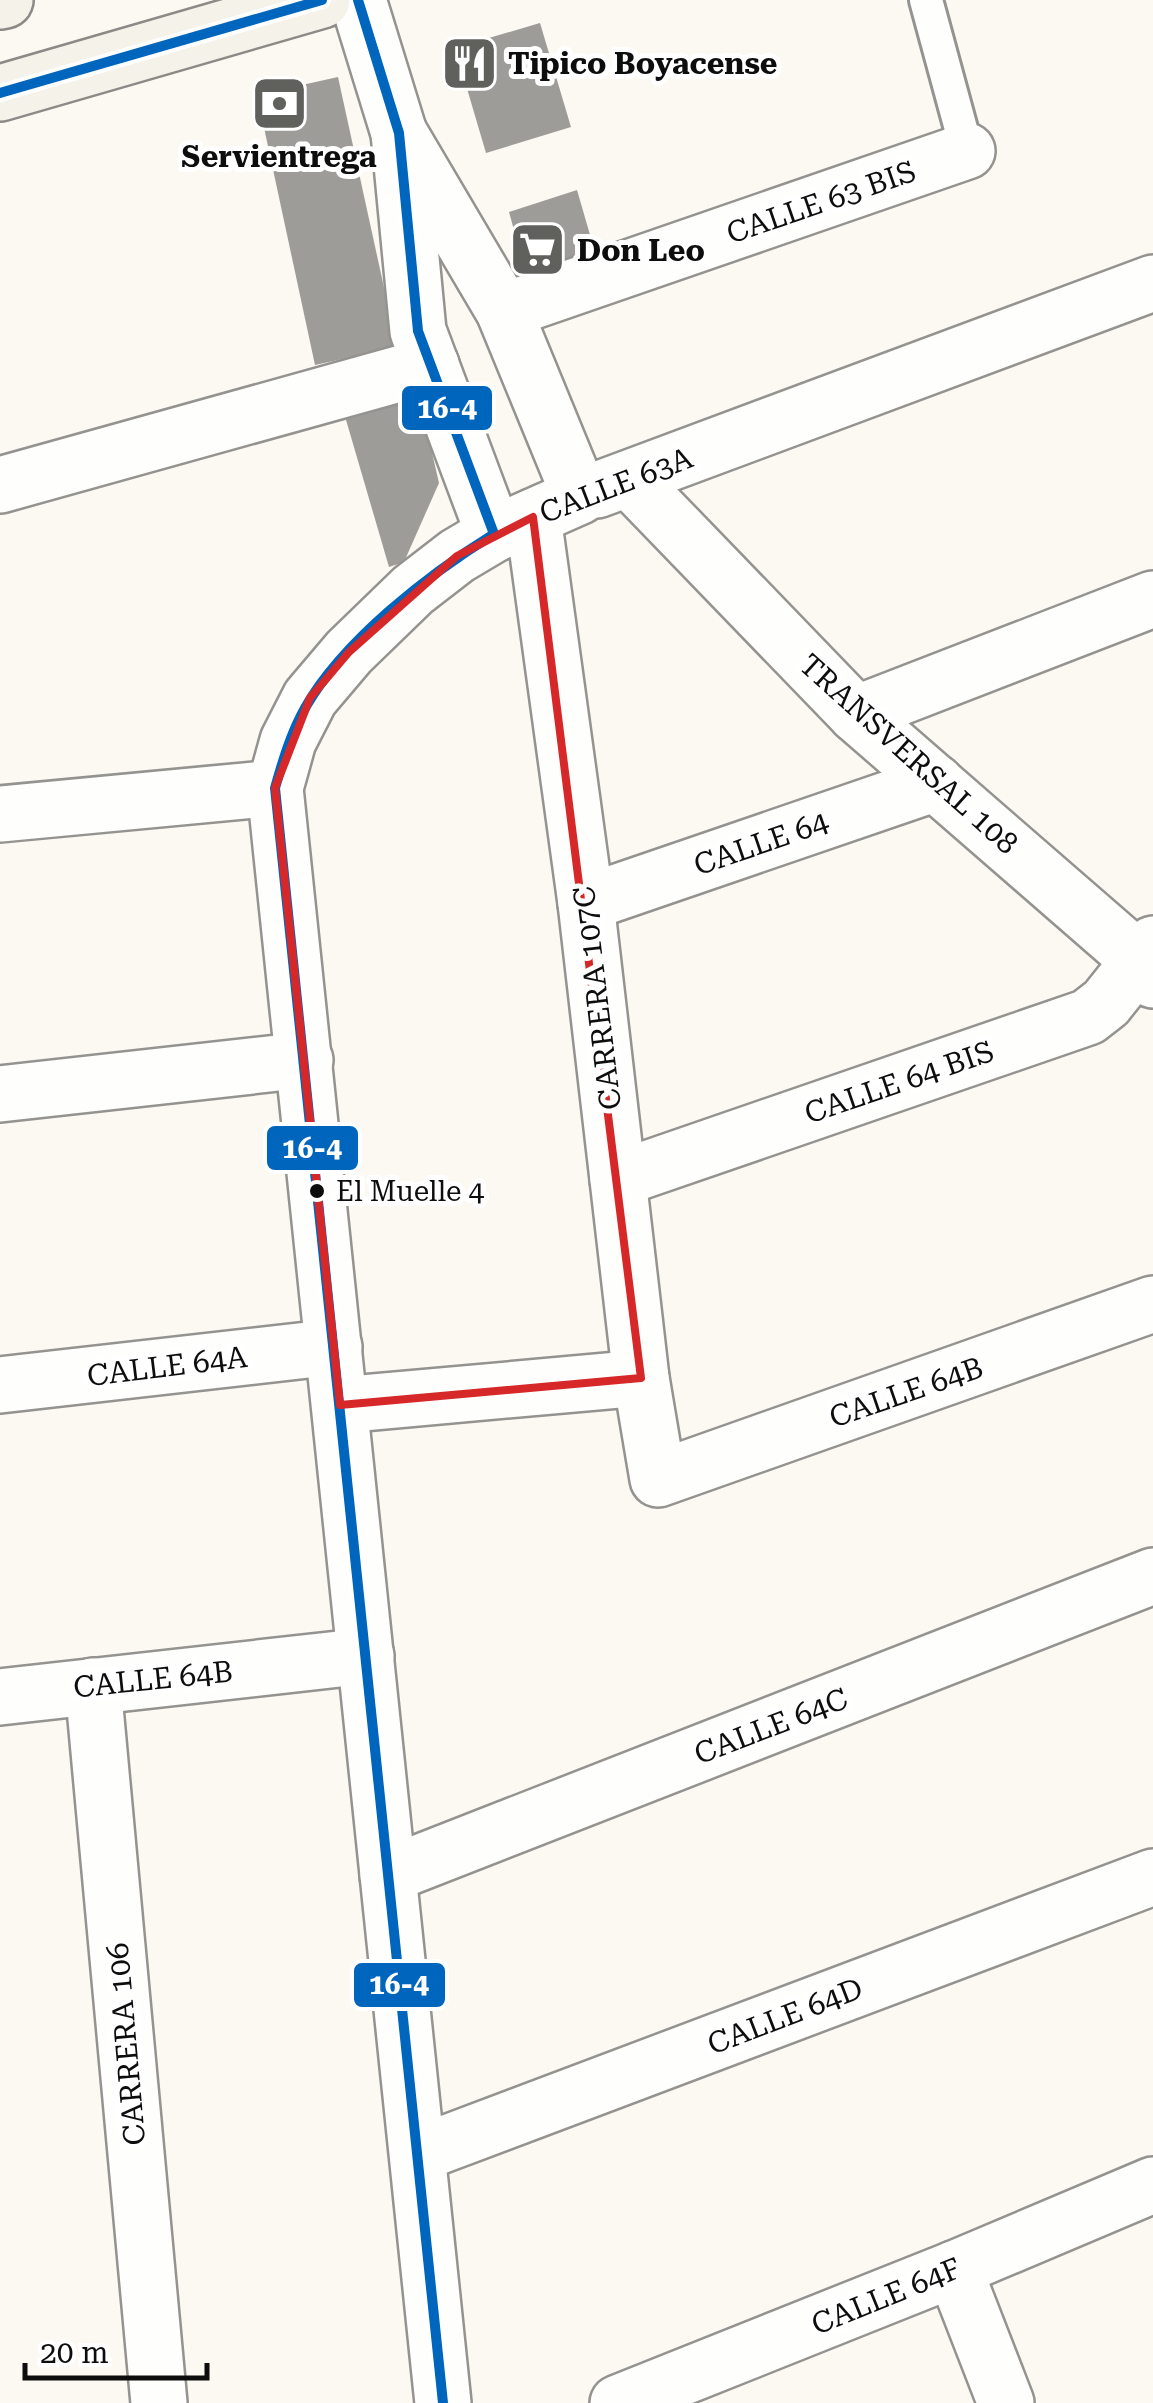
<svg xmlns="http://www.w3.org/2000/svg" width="1153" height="2403" font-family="'Roboto Serif',serif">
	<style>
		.building { fill: #9e9c98 }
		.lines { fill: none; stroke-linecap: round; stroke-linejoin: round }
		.service-casing { stroke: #949390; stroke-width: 38 }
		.minor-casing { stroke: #949390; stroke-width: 60 }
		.tertiary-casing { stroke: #949390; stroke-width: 60 }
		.secondary-casing { stroke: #8b8a87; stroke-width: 60 }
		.service { stroke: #fefefd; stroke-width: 32 }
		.minor { stroke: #fefefd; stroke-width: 55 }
		.tertiary { stroke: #fefefd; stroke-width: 55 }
		.secondary { stroke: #f5f2ea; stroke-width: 55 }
		.bus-1-casing { stroke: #fff; stroke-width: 18 }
		.bus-1 { stroke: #0065bd; stroke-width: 10 }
		.marked { fill: none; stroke: #d62828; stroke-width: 8; stroke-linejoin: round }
		.bus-dot { fill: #0d0d0d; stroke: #fff; stroke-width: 4 }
		.labels { text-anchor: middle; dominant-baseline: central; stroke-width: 10; stroke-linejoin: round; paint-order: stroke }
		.bus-label { font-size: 28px; fill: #0d0d0d; stroke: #fff; text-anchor: start }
		.poi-label { font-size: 30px; font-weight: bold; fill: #0d0d0d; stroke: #fff; text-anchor: start }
		.street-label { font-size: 30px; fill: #0d0d0d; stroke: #fff }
		.line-badge { stroke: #fff; stroke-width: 4 }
		.badge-label { font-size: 28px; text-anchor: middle; font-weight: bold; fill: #fff }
	</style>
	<rect width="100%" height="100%" fill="#fbf9f2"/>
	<g class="building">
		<polygon points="540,23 571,127 486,153 455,48"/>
		<polygon points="338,77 397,347 315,365 257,95"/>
		<polygon points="577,190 595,252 526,273 509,212"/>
		<polygon points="418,392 439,483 404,562 389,567 344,413"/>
	</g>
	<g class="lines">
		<defs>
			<polyline id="service" points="926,0 967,151"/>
			<g id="minor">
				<polyline points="504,311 967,151"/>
				<polyline points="629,479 856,714 1140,961 1153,980"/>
				<polyline points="0,485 431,365"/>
				<polyline points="597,490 1153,283"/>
				<polyline points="533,517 586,903 641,1378 658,1479 1153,1304"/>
				<polyline points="856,714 1153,599"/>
				<polyline points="0,814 275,788"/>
				<polyline points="586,903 936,783"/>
				<polyline points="0,1094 305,1060"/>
				<polyline points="618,1179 1088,1017 1106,1003 1153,944"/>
				<polyline points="0,1385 334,1347"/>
				<polyline points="340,1405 641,1378"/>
				<polyline points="93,1686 159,2403"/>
				<polyline points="0,1697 366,1656"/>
				<polyline points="388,1875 1153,1576"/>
				<polyline points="418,2154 1153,1877"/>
				<polyline points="954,2269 1006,2403"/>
				<polyline points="618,2403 954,2269 1153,2185"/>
			</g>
			<g id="tertiary">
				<polyline points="358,0 399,133 418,331 494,534"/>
				<polyline points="399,133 504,311 580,496 494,534 457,556 413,590 349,652 310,698 288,741 275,788 443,2403"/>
			</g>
			<g id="secondary">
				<polyline points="0,1 5,0"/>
				<polyline points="0,93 322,0"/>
			</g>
		</defs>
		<use href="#service" class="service-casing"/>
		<use href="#minor" class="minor-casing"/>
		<use href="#tertiary" class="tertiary-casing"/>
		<use href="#secondary" class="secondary-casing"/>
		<use href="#service" class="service"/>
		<use href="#minor" class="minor"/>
		<use href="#tertiary" class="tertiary"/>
		<use href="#secondary" class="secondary"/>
		<defs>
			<g id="bus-1">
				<path d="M358,0L399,133L418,331L494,534C429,574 343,641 305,708C291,733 283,760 275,788L443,2403"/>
				<polyline points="0,93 322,0"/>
			</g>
		</defs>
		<use href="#bus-1" class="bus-1-casing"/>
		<use href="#bus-1" class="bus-1"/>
	</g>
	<path class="marked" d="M533,517L641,1378L340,1405L275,788L310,698L349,652L457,556Z"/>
	<defs>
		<symbol id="restaurant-square" viewBox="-11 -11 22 22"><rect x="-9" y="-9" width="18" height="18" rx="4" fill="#60605d" stroke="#fff"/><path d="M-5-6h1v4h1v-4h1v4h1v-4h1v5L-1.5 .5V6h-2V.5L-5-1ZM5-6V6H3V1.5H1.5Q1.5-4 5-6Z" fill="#fff"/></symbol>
		<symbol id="bank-square" viewBox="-11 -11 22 22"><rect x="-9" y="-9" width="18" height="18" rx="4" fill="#60605d" stroke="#fff"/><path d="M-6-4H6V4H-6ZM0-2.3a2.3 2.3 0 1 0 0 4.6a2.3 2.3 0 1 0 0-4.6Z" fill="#fff"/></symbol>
		<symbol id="supermarket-square" viewBox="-11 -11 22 22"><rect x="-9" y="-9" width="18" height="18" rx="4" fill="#60605d" stroke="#fff"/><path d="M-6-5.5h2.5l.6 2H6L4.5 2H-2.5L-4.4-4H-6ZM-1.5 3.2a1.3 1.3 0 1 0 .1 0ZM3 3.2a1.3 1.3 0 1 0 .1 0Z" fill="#fff"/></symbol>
	</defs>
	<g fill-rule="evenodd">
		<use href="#restaurant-square" x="438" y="32" width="63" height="63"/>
		<use href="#bank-square" x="248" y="72" width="63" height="63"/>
		<use href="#supermarket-square" x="506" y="218" width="63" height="63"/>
	</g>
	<circle class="bus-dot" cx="317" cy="1191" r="9"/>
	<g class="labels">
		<g class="bus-label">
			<text x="336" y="1191">El Muelle 4</text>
		</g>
		<g class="poi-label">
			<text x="508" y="63">Tipico Boyacense</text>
			<text x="279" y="156" text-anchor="middle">Servientrega</text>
			<text x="577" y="250">Don Leo</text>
		</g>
		<g class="street-label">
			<text transform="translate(821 202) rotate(-19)">CALLE 63 BIS</text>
			<text transform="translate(616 485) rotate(-21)">CALLE 63A</text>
			<text transform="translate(909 754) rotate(42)">TRANSVERSAL 108</text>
			<text transform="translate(761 843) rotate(-19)">CALLE 64</text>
			<text transform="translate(597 998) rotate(-97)">CARRERA 107C</text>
			<text transform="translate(899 1082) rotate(-19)">CALLE 64 BIS</text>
			<text transform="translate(167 1366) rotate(-7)">CALLE 64A</text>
			<text transform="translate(906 1392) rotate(-19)">CALLE 64B</text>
			<text transform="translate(153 1679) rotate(-6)">CALLE 64B</text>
			<text transform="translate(771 1726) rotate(-21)">CALLE 64C</text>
			<text transform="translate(785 2016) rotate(-21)">CALLE 64D</text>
			<text transform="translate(126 2044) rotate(-95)">CARRERA 106</text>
			<text transform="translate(886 2296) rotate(-22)">CALLE 64F</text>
		</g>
	</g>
	<g class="line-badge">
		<rect x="400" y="384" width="94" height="48" rx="10" fill="#0065bd"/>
		<rect x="265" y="1124" width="95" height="48" rx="10" fill="#0065bd"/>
		<rect x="352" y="1961" width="95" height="48" rx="10" fill="#0065bd"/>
	</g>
	<g class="badge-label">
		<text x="447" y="418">16-4</text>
		<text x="312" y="1158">16-4</text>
		<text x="399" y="1994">16-4</text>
	</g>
	<path d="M25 2363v15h182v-15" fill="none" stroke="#0d0d0d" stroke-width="5"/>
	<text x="40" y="2363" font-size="30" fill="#0d0d0d" stroke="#ffffff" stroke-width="8" paint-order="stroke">20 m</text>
</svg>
